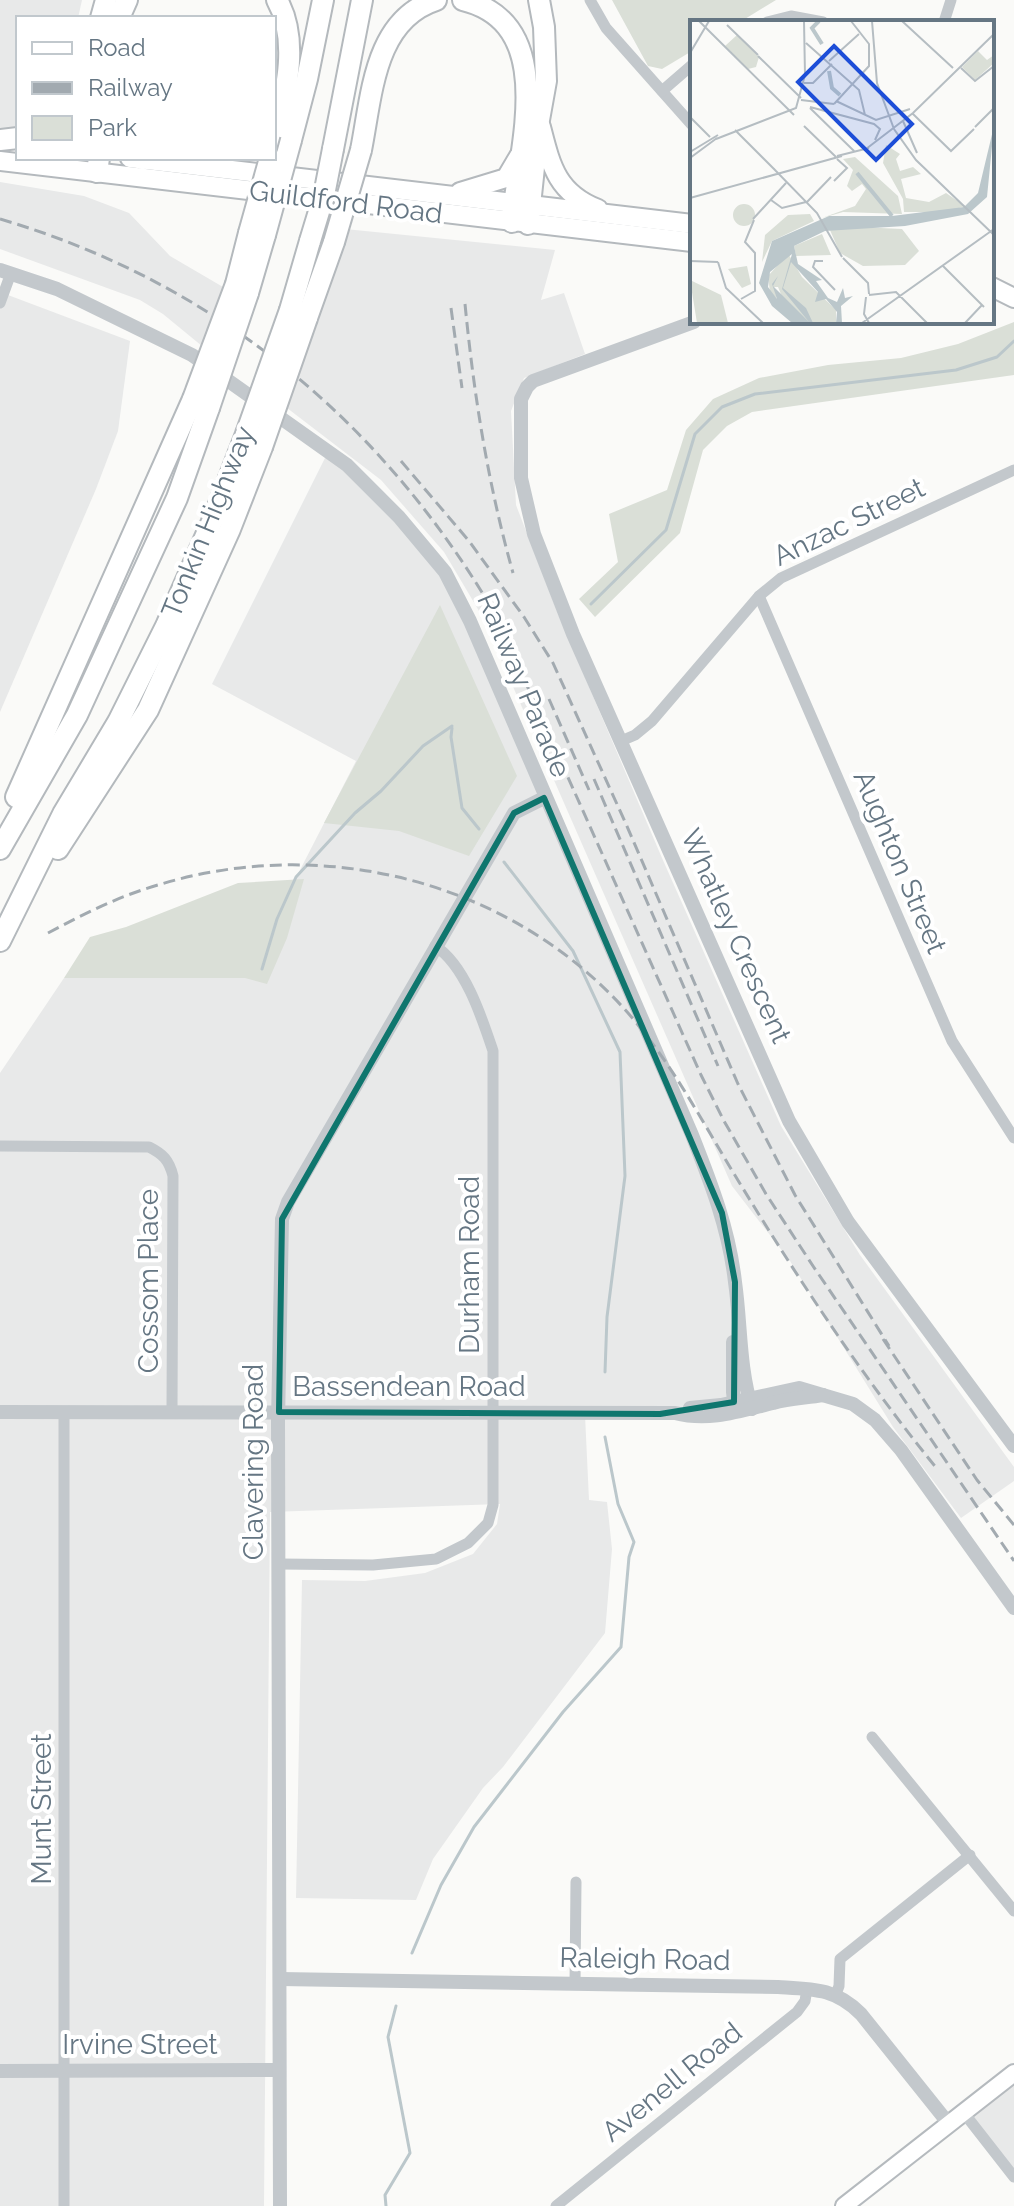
<svg xmlns="http://www.w3.org/2000/svg" width="1014" height="2206" font-family="Raleway,sans-serif">
	<style>
		.built { fill: #e8e9e9 }
		.green { fill: #dadfd7 }
		.lines { fill: none; stroke-linecap: round; stroke-linejoin: round }
		.stream { stroke: #bbc7cb; stroke-width: 3 }
		.primary-casing { stroke: #b5babe; stroke-width: 20 }
		.trunk-casing { stroke: #b4b9bd; stroke-width: 22 }
		.motorway-casing { stroke: #b4b9bd; stroke-width: 24 }
		.minor { stroke: #c3c8cc; stroke-width: 11 }
		.tertiary { stroke: #c3c8cc; stroke-width: 14 }
		.primary { stroke: #fff; stroke-width: 16 }
		.trunk { stroke: #fff; stroke-width: 18 }
		.motorway { stroke: #fff; stroke-width: 20 }
		.rail { stroke: #a2aab0; stroke-width: 3; stroke-dasharray: 12 6; stroke-linecap: butt }
		.motorway-bridge-casing { stroke: #b4b9bd; stroke-width: 24; stroke-linecap: butt }
		.motorway-bridge { stroke: #fff; stroke-width: 20 }
		.marked { fill: none; stroke: #0f766e; stroke-width: 6; stroke-linejoin: round }
		.labels { text-anchor: middle; dominant-baseline: central; stroke-width: 8; stroke-linejoin: round; paint-order: stroke }
		.street-label { font-size: 28px; fill: #657683; stroke: #fff }
		.inset-river { fill: none; stroke: #bbc7cb; stroke-width: 4 }
		.inset-road { fill: none; stroke: #b5bdc2; stroke-width: 2 }
		.view { fill: #1d4ed8; fill-opacity: 0.15; stroke: #1d4ed8; stroke-width: 4 }
		.inset-edge { fill: none; stroke: #657683; stroke-width: 4 }
	</style>
	<rect width="100%" height="100%" fill="#fafaf8"/>
	<g class="built">
		<polygon points="0,0 82,0 78,18 18,18 18,138 0,140"/>
		<polygon points="0,182 84,196 129,213 170,256 223,287 202,346 163,314 140,300 0,249"/>
		<polygon points="335,228 555,250 541,300 564,293 585,354 524,378 511,411 516,505 558,614 662,858 781,1126 860,1255 1014,1467 1014,1481 961,1518 893,1427 790,1261 732,1186 482,616 444,552 381,480 274,398"/>
		<polygon points="0,292 130,341 118,431 96,489 0,712"/>
		<polygon points="328,452 442,567 716,1203 730,1265 741,1407 585,1415 589,1500 607,1502 612,1549 605,1633 503,1767 483,1788 433,1859 416,1900 296,1898 302,1580 365,1581 425,1573 473,1554 497,1524 500,1504 270,1512 264,2206 0,2206 0,1073 64,978 245,977 356,761 212,684"/>
		<polygon points="1014,2074 1014,2173 966,2112"/>
	</g>
	<g class="green">
		<polygon points="612,0 776,0 740,22 692,22 692,51 662,69 648,66"/>
		<polygon points="1014,322 1014,375 752,412 727,426 703,450 680,533 595,617 579,599 618,562 609,514 667,490 686,430 713,399 759,378 828,365 901,358 958,344"/>
		<polygon points="440,605 517,776 469,856 399,831 324,823"/>
		<polygon points="304,879 287,938 267,984 245,978 64,978 90,937 126,927 238,883"/>
	</g>
	<g class="lines">
		<g class="stream">
			<polyline points="591,604 666,530 695,434 722,407 755,394 956,370 997,357 1014,341"/>
			<polyline points="452,728 451,737 462,808 479,829"/>
			<polyline points="504,862 573,951 620,1052 625,1176 607,1317 605,1372"/>
			<polyline points="262,969 277,919 296,877 355,813 381,791 423,746 452,726"/>
			<polyline points="412,1953 441,1885 474,1827 563,1712 621,1647 629,1557 634,1542 618,1504 605,1437"/>
			<polyline points="386,2206 385,2195 410,2153 388,2037 396,2006"/>
		</g>
		<defs>
			<polyline id="primary" points="844,2206 1014,2073"/>
			<g id="trunk">
				<path d="M541,127C551,166 557,193 598,209"/>
				<polyline points="130,158 692,224"/>
				<polyline points="0,161 692,242"/>
				<polyline points="460,192 506,178 519,156"/>
				<polyline points="992,287 1014,298"/>
			</g>
			<g id="motorway">
				<path d="M463,0C561,24 518,151 512,222"/>
				<polyline points="101,18 106,0"/>
				<polyline points="119,18 127,0"/>
				<polyline points="0,140 18,138"/>
				<polyline points="291,140 307,79 323,0"/>
				<path d="M274,143C284,99 301,42 277,0"/>
				<polyline points="333,149 362,0"/>
				<path d="M361,150C372,95 374,20 436,0"/>
				<polyline points="140,158 142,159"/>
				<polyline points="97,172 99,158"/>
				<polyline points="528,224 539,120 546,81 544,27 539,0"/>
				<polyline points="236,284 249,233"/>
				<polyline points="248,293 265,235"/>
				<polyline points="290,310 310,241"/>
				<polyline points="307,318 334,242"/>
				<polyline points="16,797 193,399"/>
				<polyline points="0,849 77,715 177,498 209,408"/>
				<polyline points="58,849 148,710 230,529 262,447"/>
				<polyline points="0,941 63,814 118,722 166,626 214,517 246,434"/>
			</g>
		</defs>
		<use href="#primary" class="primary-casing"/>
		<use href="#trunk" class="trunk-casing"/>
		<use href="#motorway" class="motorway-casing"/>
		<g class="minor">
			<polyline points="590,0 606,28 692,125"/>
			<polyline points="767,22 791,16 823,22"/>
			<polyline points="944,22 951,0"/>
			<polyline points="662,91 692,65"/>
			<polyline points="0,303 11,273"/>
			<polyline points="759,596 952,1041 1014,1138"/>
			<polyline points="621,741 635,735 652,721 759,596 781,578 1014,470"/>
			<path d="M0,1146L149,1147C163,1154 169,1160 173,1176L172,1411"/>
			<path d="M280,1564L373,1565L436,1559L468,1543L488,1523L493,1505V1051C482,1018 465,965 435,946"/>
			<polyline points="872,1737 1014,1911"/>
			<polyline points="575,1984 576,1882"/>
			<polyline points="836,1994 839,1986 840,1959 970,1855"/>
			<polyline points="964,2113 1014,2177"/>
			<polyline points="64,2206 64,1413"/>
			<polyline points="556,2206 797,2012 805,2001 807,1989"/>
		</g>
		<g class="tertiary">
			<path d="M0,270L57,289L192,355L347,465L399,517L445,572L470,621L692,1135C711,1183 729,1229 735,1282C741,1324 739,1367 752,1409"/>
			<polyline points="694,322 533,381 527,387 521,399 521,478 534,534 573,634 789,1121 848,1222 1014,1446"/>
			<polyline points="733,1342 733,1392 735,1409"/>
			<polyline points="690,1408 721,1405 799,1388 853,1404 875,1420 901,1450 1014,1608"/>
			<path d="M0,1412L675,1413C709,1422 740,1411 773,1403C789,1398 806,1398 823,1395"/>
			<path d="M280,1979L778,1987C813,1989 835,1988 861,2014L949,2124"/>
			<polyline points="0,2071 279,2070"/>
			<polyline points="280,2206 278,1421 282,1219 288,1202 514,813 544,798"/>
		</g>
		<use href="#primary" class="primary"/>
		<use href="#trunk" class="trunk"/>
		<use href="#motorway" class="motorway"/>
		<g class="rail">
			<path d="M0,219C215,282 383,422 495,614L701,1075L724,1121L766,1194L813,1266L1014,1561"/>
			<path d="M465,304C474,396 488,484 513,573"/>
			<polyline points="451,308 462,388"/>
			<polyline points="401,461 469,541 524,617 553,663 626,824 738,1084 795,1195 889,1346"/>
			<polyline points="549,699 589,790"/>
			<polyline points="594,779 718,1066"/>
			<path d="M48,933C84,914 119,896 158,885C333,831 533,887 646,1035C681,1080 709,1133 739,1182C800,1282 864,1379 938,1470"/>
			<polyline points="883,1339 977,1480 1014,1525"/>
		</g>
		<defs>
			<g id="motorway-bridge">
				<polyline points="249,233 270,158"/>
				<polyline points="265,235 291,140"/>
				<polyline points="310,241 324,195 333,149"/>
				<polyline points="334,242 361,150"/>
				<polyline points="193,399 236,284"/>
				<polyline points="209,408 248,293"/>
				<polyline points="246,434 290,310"/>
				<polyline points="262,447 307,318"/>
			</g>
		</defs>
		<use href="#motorway-bridge" class="motorway-bridge-casing"/>
		<use href="#motorway-bridge" class="motorway-bridge"/>
	</g>
	<path class="marked" d="M544,798L722,1213L735,1282L734,1402L660,1414L279,1412L282,1219L514,813Z"/>
	<g class="labels">
		<g class="street-label">
			<text transform="translate(346 202) rotate(7)">Guildford Road</text>
			<text transform="translate(208 522) rotate(-68)">Tonkin Highway</text>
			<text transform="translate(849 522) rotate(-26)">Anzac Street</text>
			<text transform="translate(524 685) rotate(67)">Railway Parade</text>
			<text transform="translate(900 862) rotate(67)">Aughton Street</text>
			<text transform="translate(736 936) rotate(66)">Whatley Crescent</text>
			<text transform="translate(469 1265) rotate(-90)">Durham Road</text>
			<text transform="translate(148 1281) rotate(-90)">Cossom Place</text>
			<text x="409" y="1386">Bassendean Road</text>
			<text transform="translate(253 1462) rotate(-90)">Clavering Road</text>
			<text transform="translate(41 1809) rotate(-90)">Munt Street</text>
			<text transform="translate(645 1959) rotate(1)">Raleigh Road</text>
			<text x="140" y="2044">Irvine Street</text>
			<text transform="translate(672 2082) rotate(-39)">Avenell Road</text>
		</g>
	</g>
	<g transform="translate(690 20)">
		<rect width="304" height="304" fill="#fafaf8"/>
		<path d="M47,15L69,37L66,47L58,49L35,26ZM288,31L297,40L304,35V43L285,60L272,47ZM196,125L210,134L206,139L210,151L223,147L231,154L211,159L216,178L239,182L256,173L275,186L257,192H214L213,179L193,143ZM165,137L208,176L212,194L153,192L132,198L165,186L176,169L172,164L162,171L157,166L163,150L153,139ZM43 195a11 11 0 1 1 22 0a11 11 0 1 1-22 0ZM120,194L124,201L82,221L72,242L75,215L98,195ZM169,207L212,209L229,231L215,245L173,246L150,233L140,210ZM132,214L141,235L106,236L104,226ZM101,229L99,235L112,257L146,290V303H119L93,279L88,267H84L87,279L80,272L78,256L96,236L86,243V239ZM57,246L61,264L52,268L38,249ZM0,260L31,275L38,303H7Z" fill="#dadfd7"/>
		<path d="M304,106L297,177L278,194L215,206L135,211L104,226L108,244L132,260L126,261L138,278L147,282L153,268L155,278L163,276L151,286L152,303H146L147,292L136,279L125,282L128,272L101,242L93,268L116,288L123,303H102L82,286L69,263L82,221L139,196H202L274,187L288,173ZM102,234L92,269L119,302L83,266L88,256L82,264L87,279L78,267L80,252Z" fill="#bbc7cb" fill-rule="evenodd"/>
		<path class="inset-river" d="M129,1L122,8L132,24M139,51L142,68L150,75M167,153L202,196"/>
		<path class="inset-road" d="M9,1L104,95M182,1L187,63L204,109L226,140L304,215M212,1L263,48M37,5L68,35M116,23L169,70L175,95M0,33L19,1M68,36L111,78M139,41L169,14M271,48L285,61L304,46M114,63H123L142,44M111,80L144,84M146,81L186,100L220,89M144,84L179,46V24L161,1M120,87L184,104L190,109L185,120M120,88L164,131M222,93L261,131L284,109M0,97L20,117M213,101L227,133M114,106L146,137M285,107L304,88M45,110L86,151M26,119L106,88L115,55L114,1M176,129L223,93L304,14M0,132L28,115M147,136L179,128M0,138L27,118M84,149L127,193L152,237M144,161L157,148L147,139M0,178L152,136M81,180L92,188L116,182M117,182L141,157M63,199L96,163M153,238L178,263L179,274M0,241L28,242M133,241H125L123,247L145,270M28,242L36,268L73,303M253,246L294,287M179,275L206,272L237,303M176,277L174,294L179,303M51,279L65,271V233L55,222L64,200M172,303L304,209M275,303L292,285"/>
		<path class="view" d="M144,26L222,104L186,140L108,62Z"/>
		<rect width="304" height="304" class="inset-edge"/>
	</g>
	<rect x="16" y="16" width="260" height="144" fill="#ffffff" stroke="#c1c8cd" stroke-width="2"/>
	<rect x="32" y="42" width="40" height="12" fill="#ffffff" stroke="#c1c8cd" stroke-width="2"/>
	<text x="88" y="56" font-size="24" fill="#657683">Road</text>
	<rect x="32" y="82" width="40" height="12" fill="#a2aab0" stroke="#c1c8cd" stroke-width="2"/>
	<text x="88" y="96" font-size="24" fill="#657683">Railway</text>
	<rect x="32" y="116" width="40" height="24" fill="#dadfd7" stroke="#c1c8cd" stroke-width="2"/>
	<text x="88" y="136" font-size="24" fill="#657683">Park</text>
</svg>
